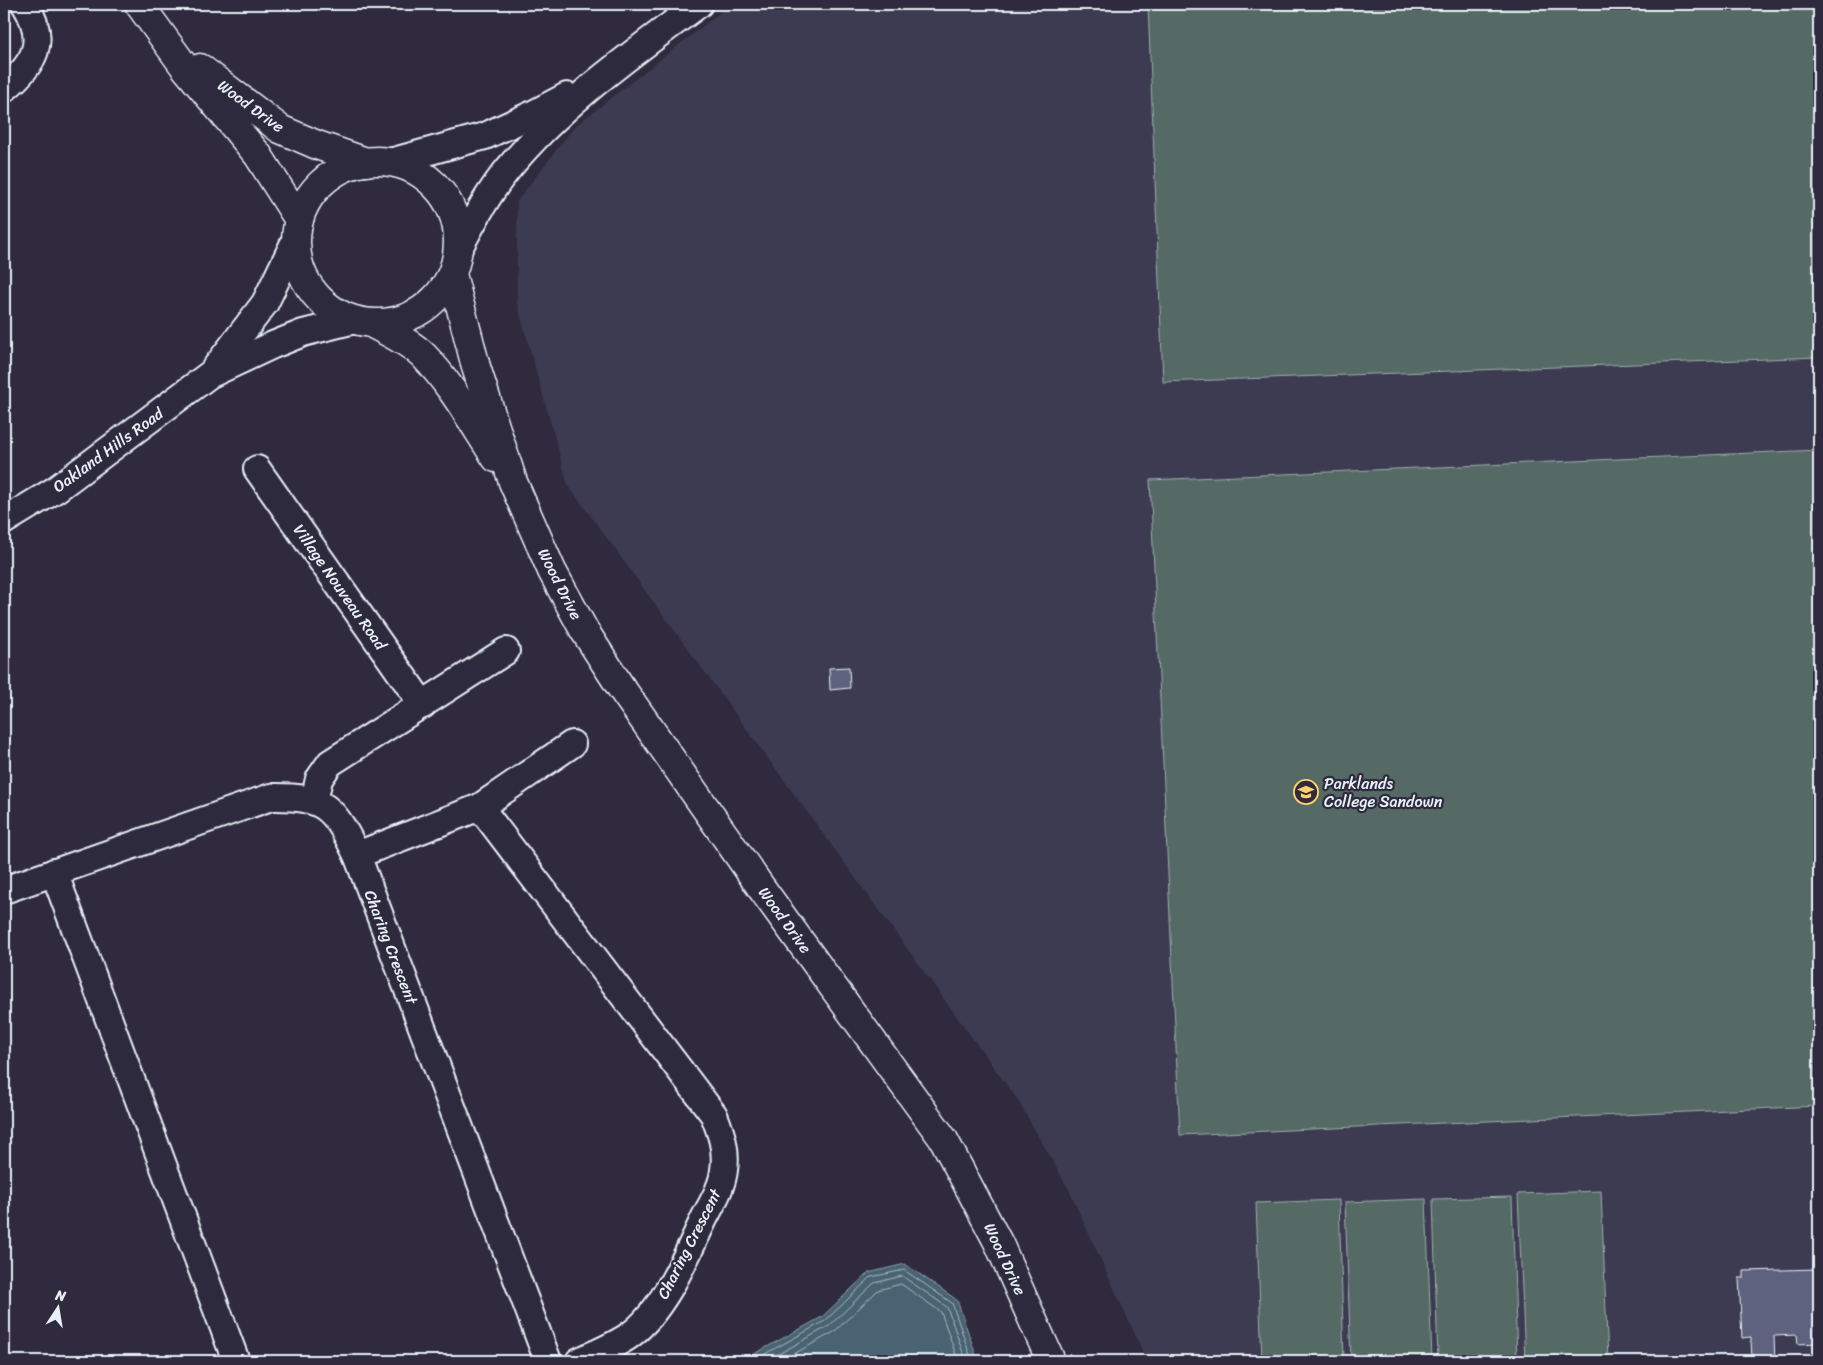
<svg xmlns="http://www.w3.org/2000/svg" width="1823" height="1365" font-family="Sriracha,sans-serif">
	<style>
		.built { fill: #3d3b51 }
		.green { fill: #546a65; stroke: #9eaeae }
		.water { fill: #4a6373; stroke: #899ca8 }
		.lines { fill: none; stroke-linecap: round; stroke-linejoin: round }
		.shore { stroke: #a9b8c3; stroke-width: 1 }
		.building { fill: #5f627f; stroke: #e8f1f8 }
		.street-casing { stroke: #e8f1f8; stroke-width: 30 }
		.secondary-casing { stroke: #e8f1f8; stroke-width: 31 }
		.street { stroke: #2f2a3d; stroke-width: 26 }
		.secondary { stroke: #2f2a3d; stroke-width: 28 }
		.labels { text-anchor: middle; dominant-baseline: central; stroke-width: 4.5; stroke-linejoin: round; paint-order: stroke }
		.street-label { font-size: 16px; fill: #e8f1f8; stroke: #2f2a3d }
		.poi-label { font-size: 16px; fill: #e8f1f8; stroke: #2f2a3d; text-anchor: start }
	</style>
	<rect width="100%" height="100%" fill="#2f2a3d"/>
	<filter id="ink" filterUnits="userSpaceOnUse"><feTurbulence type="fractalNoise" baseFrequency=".02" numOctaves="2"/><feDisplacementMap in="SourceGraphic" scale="10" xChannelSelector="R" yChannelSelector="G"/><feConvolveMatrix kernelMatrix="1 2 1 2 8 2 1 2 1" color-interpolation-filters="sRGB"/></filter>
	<g filter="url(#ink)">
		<polygon class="built" points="731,4 1819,4 1819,1361 1147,1361 1069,1190 1017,1099 568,485 517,303 517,201 574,127"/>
		<g class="green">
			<polygon points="1148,4 1819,4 1819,357 1163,382"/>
			<polygon points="1819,450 1819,1106 1180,1135 1150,480"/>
			<polygon points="1601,1191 1608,1361 1525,1361 1518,1194"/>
			<polygon points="1512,1197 1517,1361 1438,1361 1433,1199"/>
			<polygon points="1426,1199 1432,1361 1351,1361 1345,1202"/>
			<polygon points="1339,1200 1344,1361 1262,1361 1256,1203"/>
		</g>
		<polygon class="water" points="905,1264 957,1300 978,1361 741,1361 822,1317 868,1273"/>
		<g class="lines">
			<g class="shore">
				<polyline points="752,1361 825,1321 871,1277 904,1270 952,1303 972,1361"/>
				<polyline points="766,1361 829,1326 874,1283 902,1276 947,1307 966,1361"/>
				<polyline points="781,1361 834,1332 878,1290 901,1284 941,1312 958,1361"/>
			</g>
		</g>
		<g class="building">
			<polygon points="849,667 850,688 830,690 829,668"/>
			<polygon points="1819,1269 1819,1343 1798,1344 1797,1335 1774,1336 1775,1361 1752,1361 1751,1337 1742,1338 1739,1278 1744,1278 1744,1271"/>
		</g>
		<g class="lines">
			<defs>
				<g id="street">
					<path d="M4,89C35,64 48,41 25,4"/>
					<polyline points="390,162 485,136 533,114 567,96"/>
					<path d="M458,250C473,222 488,193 508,169C562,103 632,54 699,4"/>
					<polyline points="213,371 265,303 296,239"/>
					<polyline points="257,469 423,705"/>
					<polyline points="4,521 55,490 209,375 273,345 303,333 355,320"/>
					<polyline points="314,801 319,779 330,763 506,651"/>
					<path d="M480,807L714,1115C721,1133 727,1149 724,1170C722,1189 710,1206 702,1223C685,1259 663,1311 630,1335C615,1346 596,1353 579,1361"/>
					<polyline points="357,855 480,807 572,744"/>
					<polyline points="54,872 236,1361"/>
					<path d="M4,890L271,797C326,796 334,808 357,855L548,1361"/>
				</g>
				<g id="secondary">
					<polyline points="139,4 184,66 258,155 299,220"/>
					<polyline points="200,68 280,129 317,145 366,162"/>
					<circle cx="377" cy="242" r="81"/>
					<polyline points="452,274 476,367 513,482 552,571 584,630 620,686 760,886 944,1140 999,1244 1051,1361"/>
					<path d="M371,323C389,333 410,342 424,356C452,385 474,425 496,458"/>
				</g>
			</defs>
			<use href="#street" class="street-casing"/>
			<use href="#secondary" class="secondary-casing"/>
			<use href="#street" class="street"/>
			<use href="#secondary" class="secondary"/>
		</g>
	</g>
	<defs>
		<symbol id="school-ring" viewBox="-11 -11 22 22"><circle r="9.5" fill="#2f2a3d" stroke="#ffd166" stroke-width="1.5"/><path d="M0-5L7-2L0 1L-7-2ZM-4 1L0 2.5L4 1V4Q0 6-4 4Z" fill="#ffd166"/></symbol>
	</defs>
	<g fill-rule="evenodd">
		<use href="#school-ring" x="1292" y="778" width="28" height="28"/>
	</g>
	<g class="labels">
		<g class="street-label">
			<text transform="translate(251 106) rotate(36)">Wood Drive</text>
			<text transform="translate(108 450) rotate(-36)">Oakland Hills Road</text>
			<text transform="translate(560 584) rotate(63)">Wood Drive</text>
			<text transform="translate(340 587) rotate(55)">Village Nouveau Road</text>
			<text transform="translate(785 920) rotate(54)">Wood Drive</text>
			<text transform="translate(391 947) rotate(69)">Charing Crescent</text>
			<text transform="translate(689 1244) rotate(-63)">Charing Crescent</text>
			<text transform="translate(1005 1259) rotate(65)">Wood Drive</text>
		</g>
		<g class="poi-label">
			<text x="1324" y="783">Parklands<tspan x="1324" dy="18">College Sandown</tspan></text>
		</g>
	</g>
	<rect width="1823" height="1365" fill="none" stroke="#2f2a3d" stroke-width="20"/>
	<rect x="10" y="10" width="1803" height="1345" fill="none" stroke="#e8f1f8" stroke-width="2" filter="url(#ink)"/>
	<g transform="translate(58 1308) rotate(12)" stroke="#2f2a3d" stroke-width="4" paint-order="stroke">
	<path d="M0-4L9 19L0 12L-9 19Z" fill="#e8f1f8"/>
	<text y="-8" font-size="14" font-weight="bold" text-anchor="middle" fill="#e8f1f8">N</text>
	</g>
</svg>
